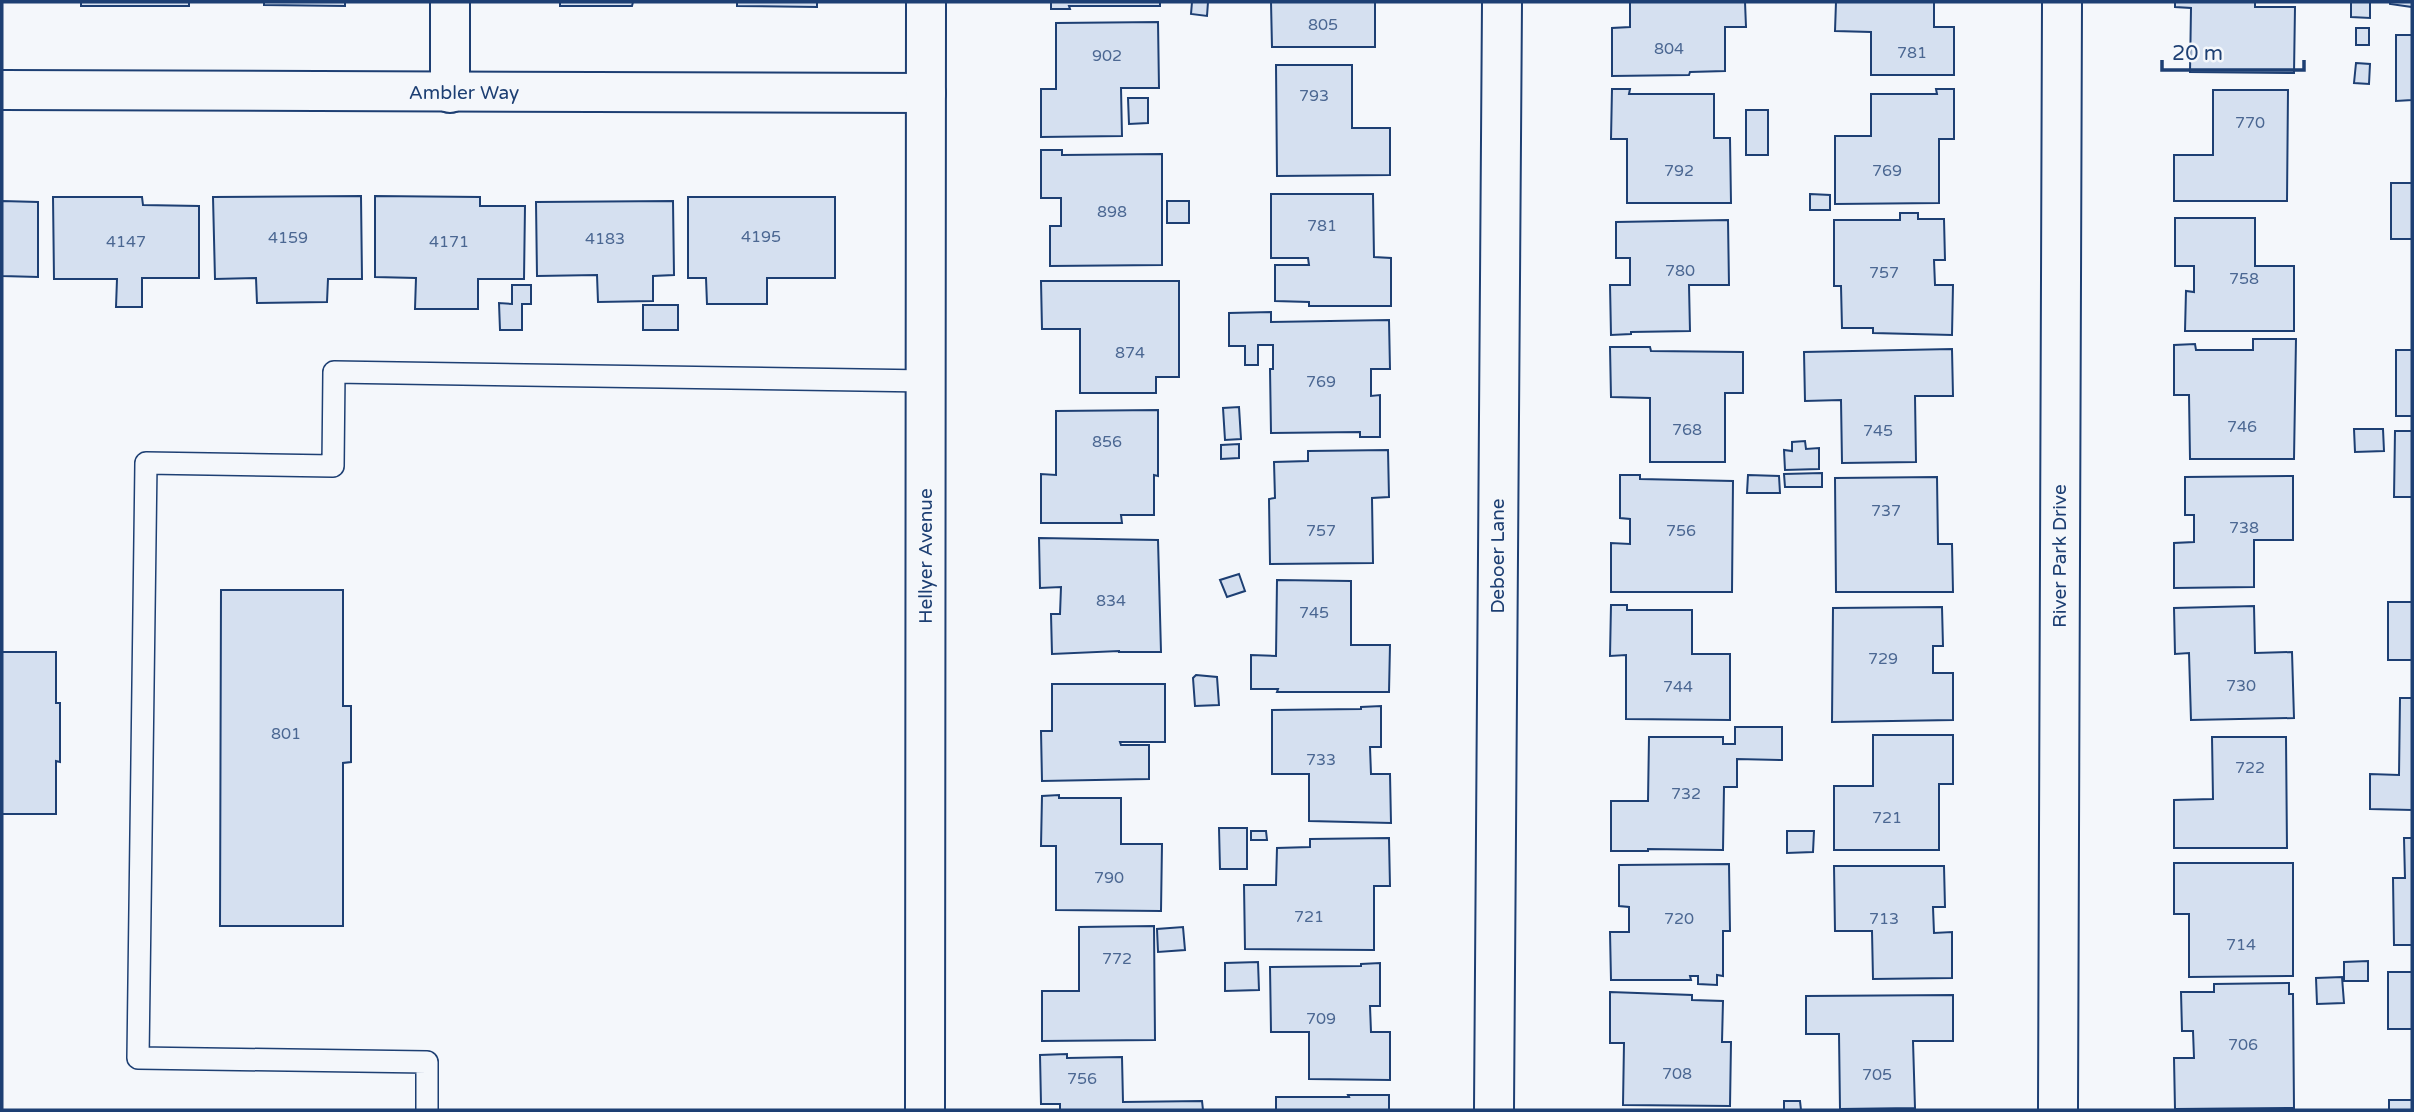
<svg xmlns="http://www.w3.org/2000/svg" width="2414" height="1112" font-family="'Varela Round',sans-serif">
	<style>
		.building { fill: #d5e0f0; stroke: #1d3f73; stroke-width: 2 }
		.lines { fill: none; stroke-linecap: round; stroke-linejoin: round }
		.service-casing { stroke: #1d3f73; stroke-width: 24 }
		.minor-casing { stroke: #1d3f73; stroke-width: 42 }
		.tertiary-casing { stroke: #1d3f73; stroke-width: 42 }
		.service { stroke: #f4f7fb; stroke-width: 21 }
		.minor { stroke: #f4f7fb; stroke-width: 38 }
		.tertiary { stroke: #f4f7fb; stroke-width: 38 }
		.labels { text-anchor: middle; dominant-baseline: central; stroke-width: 5; stroke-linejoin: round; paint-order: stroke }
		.number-label { font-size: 16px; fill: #4b6792 }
		.street-label { font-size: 19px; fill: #1d3f73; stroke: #f4f7fb }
	</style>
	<rect width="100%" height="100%" fill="#f4f7fb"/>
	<g class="building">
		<rect x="81" y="2" width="108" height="4"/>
		<polygon points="264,2 345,2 345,6 264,5"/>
		<polygon points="560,2 633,2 632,6 560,6"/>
		<polygon points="737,2 817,2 817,7 737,6"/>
		<polygon points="1051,2 1160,2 1160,6 1069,6 1070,9 1051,9"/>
		<polygon points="1192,2 1208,2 1207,16 1191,14"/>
		<polygon points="1271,2 1375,2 1375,47 1272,47"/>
		<polygon points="1622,2 1745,2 1746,27 1725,27 1725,71 1690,72 1689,75 1612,76 1612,28 1630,27 1630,2"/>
		<polygon points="1836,2 1934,2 1934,27 1954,27 1954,75 1871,75 1871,32 1835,31"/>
		<polygon points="2175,2 2255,2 2255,7 2295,7 2294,73 2190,72 2191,8 2175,7"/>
		<polygon points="2351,2 2370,2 2370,18 2351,17"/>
		<polygon points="2390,2 2412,2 2412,7 2390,4"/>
		<polygon points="1158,22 1159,88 1121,88 1122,136 1041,137 1041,89 1056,89 1056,23"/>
		<rect x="2356" y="28" width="13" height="17"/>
		<polygon points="2396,35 2412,35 2412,100 2396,101"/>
		<polygon points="2356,63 2370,64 2369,84 2354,83"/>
		<polygon points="1276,65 1352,65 1352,128 1390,128 1390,175 1277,176"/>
		<polygon points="1612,89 1630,89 1629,94 1714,94 1714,138 1730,138 1731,203 1627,203 1627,139 1611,139"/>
		<polygon points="1936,89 1954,89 1954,139 1939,139 1939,203 1835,204 1835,136 1871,136 1871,94 1937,94"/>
		<polygon points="2213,90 2288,90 2287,201 2174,201 2174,155 2213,155"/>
		<polygon points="1128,98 1148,98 1148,123 1129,124"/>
		<rect x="1746" y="110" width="22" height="45"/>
		<polygon points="1041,150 1062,150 1062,155 1162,154 1162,265 1050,266 1050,226 1061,226 1061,198 1041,198"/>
		<rect x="2391" y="183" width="21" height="56"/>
		<polygon points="1271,194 1373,194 1374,257 1391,258 1391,306 1309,306 1309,302 1275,301 1275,265 1309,265 1308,258 1271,258"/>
		<polygon points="1810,194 1830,195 1830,210 1810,210"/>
		<polygon points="361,196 362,279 328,279 327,302 257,303 256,278 215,279 213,197"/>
		<polygon points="375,196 480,197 480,206 525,206 524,279 478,279 478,309 415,309 416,278 375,277"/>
		<polygon points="53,197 142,197 143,205 199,206 199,278 142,278 142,307 116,307 117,279 54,279"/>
		<polygon points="688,197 835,197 835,278 767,278 767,304 707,304 706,278 688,278"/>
		<polygon points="2,201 38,202 38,277 2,276"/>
		<polygon points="673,201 674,275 653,276 653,301 598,302 597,275 537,276 536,202"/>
		<rect x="1167" y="201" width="22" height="22"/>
		<polygon points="1900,213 1918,213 1918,219 1944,219 1945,260 1934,260 1935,285 1953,285 1952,335 1873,333 1873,328 1842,328 1841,286 1834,286 1834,220 1900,220"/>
		<polygon points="2175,218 2255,218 2255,266 2294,266 2294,331 2185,331 2186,291 2194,292 2194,266 2175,266"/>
		<polygon points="1728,220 1729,285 1689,285 1690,331 1631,332 1631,334 1611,335 1610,285 1630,285 1630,258 1616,258 1616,222"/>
		<polygon points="1041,281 1179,281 1179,377 1156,377 1156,393 1080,393 1080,329 1042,329"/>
		<polygon points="512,285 531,285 531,304 522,304 522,330 500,330 499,303 512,304"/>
		<rect x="643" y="305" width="35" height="25"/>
		<polygon points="1271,312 1271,322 1389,320 1390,369 1371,369 1371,396 1380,395 1380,437 1360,437 1360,432 1271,433 1270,369 1273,369 1273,345 1258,345 1258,365 1245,365 1245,346 1229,346 1229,313"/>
		<polygon points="2253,339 2296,339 2294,459 2190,459 2189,395 2174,395 2174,345 2195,344 2196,350 2253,350"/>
		<polygon points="1610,347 1650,347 1651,351 1743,352 1743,393 1725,393 1725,462 1650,462 1650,398 1611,397"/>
		<polygon points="1952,349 1953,396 1915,396 1916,462 1842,463 1841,400 1805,401 1804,352"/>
		<rect x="2396" y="350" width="16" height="66"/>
		<polygon points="1239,407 1241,439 1225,440 1223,408"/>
		<polygon points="1158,410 1158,476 1154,475 1154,515 1121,515 1122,523 1041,523 1041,474 1056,475 1056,411"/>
		<polygon points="2354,429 2383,429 2384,451 2355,452"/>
		<polygon points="2395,431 2412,431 2412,497 2394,497"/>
		<polygon points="1805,441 1806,449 1819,448 1819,469 1785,470 1784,450 1792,451 1792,442"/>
		<polygon points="1239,444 1239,458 1221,459 1221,445"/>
		<polygon points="1388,450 1389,497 1372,498 1373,563 1270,564 1269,499 1275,498 1274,462 1308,461 1308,451"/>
		<polygon points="1822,473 1822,487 1785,487 1784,474"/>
		<polygon points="1620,475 1640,475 1640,479 1733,481 1732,592 1611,592 1611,543 1630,544 1630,519 1620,518"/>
		<polygon points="1748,475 1779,476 1780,493 1747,493"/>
		<polygon points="2293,476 2293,540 2254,540 2254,587 2174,588 2174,543 2194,542 2194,515 2185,515 2185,477"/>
		<polygon points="1937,477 1938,544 1952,544 1953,592 1836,592 1835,478"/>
		<polygon points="1039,538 1158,540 1161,652 1119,652 1119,651 1052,654 1051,614 1060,614 1061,587 1040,588"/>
		<polygon points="1239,574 1245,591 1227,597 1220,580"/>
		<polygon points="1277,580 1351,581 1351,645 1390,645 1389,692 1277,692 1278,689 1251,689 1251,655 1276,656"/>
		<polygon points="221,590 343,590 343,706 351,706 351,762 343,763 343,926 220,926"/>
		<rect x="2388" y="602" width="24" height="58"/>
		<polygon points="1611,605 1627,605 1627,610 1692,610 1692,654 1730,654 1730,720 1626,719 1626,655 1610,656"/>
		<polygon points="2254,606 2255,653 2292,652 2294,718 2191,720 2189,653 2175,654 2174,608"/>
		<polygon points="1942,607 1943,646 1933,646 1933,673 1953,673 1953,720 1832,722 1833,608"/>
		<polygon points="2,652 56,652 56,703 60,703 60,762 56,761 56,814 2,814"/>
		<polygon points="1196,675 1217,677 1219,705 1195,706 1193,678"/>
		<polygon points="1052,684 1165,684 1165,742 1120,742 1121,745 1149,745 1149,779 1042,781 1041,731 1052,731"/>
		<polygon points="2400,698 2412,698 2412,810 2370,809 2370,774 2399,775"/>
		<polygon points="1381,706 1381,747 1370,747 1371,774 1390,774 1391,823 1309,821 1309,774 1272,774 1272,710 1361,709 1361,707"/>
		<polygon points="1735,727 1782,727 1782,760 1737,759 1737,787 1724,787 1723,850 1648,849 1648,851 1611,851 1611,801 1648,801 1649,737 1723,737 1723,744 1735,744"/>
		<polygon points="1873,735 1953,735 1953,784 1939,784 1939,850 1834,850 1834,786 1873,786"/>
		<polygon points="2212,737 2286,737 2287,848 2174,848 2174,800 2213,799"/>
		<polygon points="1059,795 1059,798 1121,798 1121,844 1162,844 1161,911 1056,910 1056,846 1041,846 1042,796"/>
		<polygon points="1219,828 1247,828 1247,869 1220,869"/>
		<polygon points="1251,831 1266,831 1267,840 1251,840"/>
		<polygon points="1787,831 1814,831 1813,852 1787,853"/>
		<polygon points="1389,838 1390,886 1374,886 1374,950 1245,949 1244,885 1276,885 1277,848 1310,847 1310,839"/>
		<polygon points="2404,838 2412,838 2412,945 2394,945 2393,878 2405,878"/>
		<polygon points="2174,863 2293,863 2293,976 2189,977 2189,914 2174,914"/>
		<polygon points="1729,864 1730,931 1723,931 1723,976 1717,975 1717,985 1698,984 1698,976 1690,976 1691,980 1611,980 1610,932 1629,932 1629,907 1619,906 1619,865"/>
		<polygon points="1834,866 1944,866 1945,907 1933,907 1934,933 1952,932 1952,978 1873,979 1872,931 1835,931"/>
		<polygon points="1154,926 1155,1040 1042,1041 1042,991 1079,991 1079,927"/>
		<polygon points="1183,927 1185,950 1158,952 1157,929"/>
		<polygon points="2368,961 2368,981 2344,981 2344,962"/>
		<polygon points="1258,962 1259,990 1225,991 1225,963"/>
		<polygon points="1380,963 1380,1006 1370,1006 1371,1032 1390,1032 1390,1080 1309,1079 1309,1032 1271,1032 1270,967 1361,966 1361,964"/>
		<rect x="2388" y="972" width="24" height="57"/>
		<polygon points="2342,977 2344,1003 2317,1004 2316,978"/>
		<polygon points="2289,983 2289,994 2293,994 2294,1108 2175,1109 2174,1058 2194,1058 2193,1031 2182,1031 2181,992 2214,992 2214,984"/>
		<polygon points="1610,992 1692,995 1692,1000 1723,1001 1722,1042 1731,1042 1730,1106 1623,1105 1624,1043 1610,1043"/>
		<polygon points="1953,995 1953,1041 1913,1041 1915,1108 1840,1109 1839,1034 1806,1034 1806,996"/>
		<polygon points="1067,1054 1067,1058 1122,1057 1123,1102 1202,1101 1203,1110 1060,1110 1060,1104 1041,1104 1040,1055"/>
		<polygon points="1348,1095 1389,1095 1389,1110 1276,1110 1276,1097 1349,1097"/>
		<rect x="2389" y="1100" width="23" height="10"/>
		<polygon points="1784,1101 1800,1101 1801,1110 1784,1110"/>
	</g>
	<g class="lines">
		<defs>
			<polyline id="service" points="427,1110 427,1062 138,1058 146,463 333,466 334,372 927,381"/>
			<g id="minor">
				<polyline points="2,90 926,93"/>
				<polyline points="450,93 450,2"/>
				<polyline points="1494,1110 1502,2"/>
				<polyline points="2058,1110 2062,2"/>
			</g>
			<polyline id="tertiary" points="925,1110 926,2"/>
		</defs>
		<use href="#service" class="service-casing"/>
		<use href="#minor" class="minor-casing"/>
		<use href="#tertiary" class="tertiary-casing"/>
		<use href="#service" class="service"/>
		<use href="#minor" class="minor"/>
		<use href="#tertiary" class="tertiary"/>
	</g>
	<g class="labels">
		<g class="number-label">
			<text x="1323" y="25">805</text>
			<text x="1669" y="49">804</text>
			<text x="1912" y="53">781</text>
			<text x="1107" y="56">902</text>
			<text x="1314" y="96">793</text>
			<text x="2250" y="123">770</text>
			<text x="1679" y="171">792</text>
			<text x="1887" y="171">769</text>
			<text x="1112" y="212">898</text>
			<text x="1322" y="226">781</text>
			<text x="761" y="237">4195</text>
			<text x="288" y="238">4159</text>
			<text x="605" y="239">4183</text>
			<text x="126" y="242">4147</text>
			<text x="449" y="242">4171</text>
			<text x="1680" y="271">780</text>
			<text x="1884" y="273">757</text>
			<text x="2244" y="279">758</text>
			<text x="1130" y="353">874</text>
			<text x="1321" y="382">769</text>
			<text x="2242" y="427">746</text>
			<text x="1687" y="430">768</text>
			<text x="1878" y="431">745</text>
			<text x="1107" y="442">856</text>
			<text x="1886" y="511">737</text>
			<text x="2244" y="528">738</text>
			<text x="1321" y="531">757</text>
			<text x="1681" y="531">756</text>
			<text x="1111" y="601">834</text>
			<text x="1314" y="613">745</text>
			<text x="1883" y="659">729</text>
			<text x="2241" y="686">730</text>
			<text x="1678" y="687">744</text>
			<text x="286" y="734">801</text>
			<text x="1321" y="760">733</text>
			<text x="2250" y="768">722</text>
			<text x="1686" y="794">732</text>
			<text x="1887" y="818">721</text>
			<text x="1109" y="878">790</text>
			<text x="1309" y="917">721</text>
			<text x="1679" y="919">720</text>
			<text x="1884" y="919">713</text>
			<text x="2241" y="945">714</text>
			<text x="1117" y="959">772</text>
			<text x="1321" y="1019">709</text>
			<text x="2243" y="1045">706</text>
			<text x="1677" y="1074">708</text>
			<text x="1877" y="1075">705</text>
			<text x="1082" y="1079">756</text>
		</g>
		<g class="street-label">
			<text x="464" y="93">Ambler Way</text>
			<text transform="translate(926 556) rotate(-90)">Hellyer Avenue</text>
			<text transform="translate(1498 556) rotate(-90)">Deboer Lane</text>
			<text transform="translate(2060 556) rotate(-90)">River Park Drive</text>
		</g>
	</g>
	<rect width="2414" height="1112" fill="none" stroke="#1d3f73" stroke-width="7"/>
	<path d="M2162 60v10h142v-10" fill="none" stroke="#1d3f73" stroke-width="3.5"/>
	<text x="2172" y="60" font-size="21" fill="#1d3f73" stroke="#f4f7fb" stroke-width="5" paint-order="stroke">20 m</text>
</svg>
